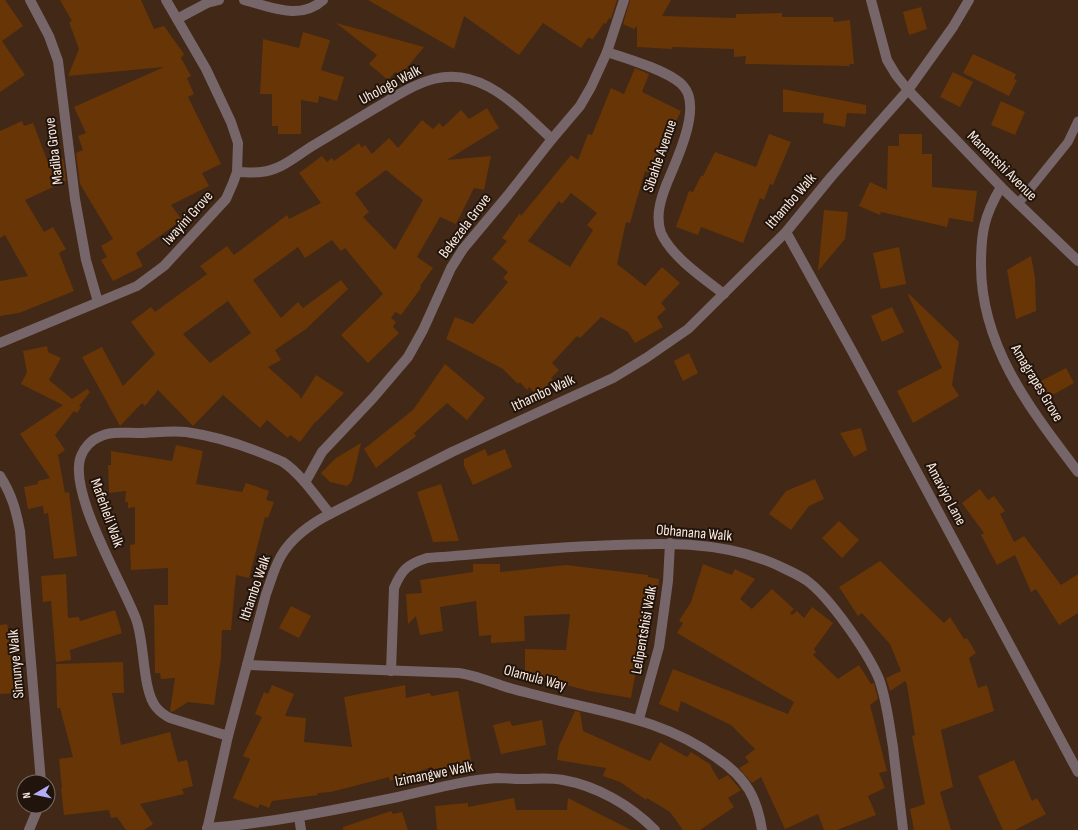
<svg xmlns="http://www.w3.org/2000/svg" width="1078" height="830" font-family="'Sofia Sans Condensed',sans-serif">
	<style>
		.building { fill: #683507; fill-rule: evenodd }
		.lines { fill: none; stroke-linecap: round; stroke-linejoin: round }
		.service { stroke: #766569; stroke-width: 9 }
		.minor { stroke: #766569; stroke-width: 10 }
		.labels { text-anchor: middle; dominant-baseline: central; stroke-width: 4; stroke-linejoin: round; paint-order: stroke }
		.street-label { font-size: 15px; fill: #fceadf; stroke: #20140c }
	</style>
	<rect width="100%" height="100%" fill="#422816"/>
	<g class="building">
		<polygon points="0,0 5,0 23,26 2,41 25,75 0,92"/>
		<polygon points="60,0 141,0 154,29 164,26 184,54 181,58 191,76 187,78 194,94 188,97 221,164 202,173 209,186 171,205 182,220 136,253 143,266 113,281 101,260 107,257 101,246 113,239 80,184 76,153 83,150 78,136 86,133 74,107 164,67 68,76 79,49 69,22 72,21"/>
		<polygon points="368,0 617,0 611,19 609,18 606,24 604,23 593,39 588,38 581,48 543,23 519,55 464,16 454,49"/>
		<polygon points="630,0 671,0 662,16 736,18 736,14 782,13 782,17 833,17 834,22 850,20 854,64 849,64 850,66 745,64 746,56 734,57 734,49 672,47 672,49 637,47 637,26 634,29 623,24"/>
		<polygon points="921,7 927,29 909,35 903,12"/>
		<polygon points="336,23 424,47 400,76 395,72 388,80 369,64 377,55"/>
		<polygon points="303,32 330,40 321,70 344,77 337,101 319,96 318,103 301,100 301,134 278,134 278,126 272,126 272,94 260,94 263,39 299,48"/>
		<polygon points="973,54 1016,74 1014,79 1017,80 1009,96 963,73"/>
		<path d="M635,68L649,74L642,92L681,111L666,142L662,141L653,174L645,171L630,223L626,222L617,264L645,286L662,267L680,283L661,303L666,309L657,317L663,327L635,343L628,332L601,317L580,338L577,336L552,363L559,370L551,378L553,380L537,395L529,387L527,390L520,382L518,384L503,369L446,339L455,317L473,324L508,282L503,278L508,272L492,259L507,241L502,238L520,213L521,216L571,155L578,160L588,134L592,135L611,88L624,94ZM571,193L597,213L587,225L593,230L570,267L528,241L559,201L562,204Z"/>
		<polygon points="953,72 973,82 960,107 940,97"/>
		<polygon points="783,89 866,105 866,114 847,113 845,127 823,123 824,113 783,112"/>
		<polygon points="1001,101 1025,112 1015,135 991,125"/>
		<path d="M487,108L499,128L447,160L491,156L484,190L474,188L456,224L440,217L417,257L433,268L420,286L421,288L401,315L395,312L391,318L396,322L393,327L399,333L368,363L341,335L383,294L345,248L341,251L332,240L305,258L298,247L253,280L281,318L298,302L303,308L341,280L348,289L306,329L275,350L281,360L268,367L299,395L301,399L316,375L344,393L316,422H315L300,442L290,435L288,438L267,420L260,428L223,395L193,426L158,390L145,406L142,403L120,426L82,357L102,347L123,386L155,354L131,322L151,307L155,312L207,274L200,266L227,246L234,255L287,215L289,219L321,203L299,173L322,156L327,162L332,158L334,161L359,143L362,148L365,145L372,154L389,138L398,148L422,120L433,129L439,123L443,127L461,110L469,119ZM386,170L423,200L395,250L363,217L369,212L355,193ZM228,301L251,333L210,363L183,334Z"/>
		<polygon points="22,121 24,126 33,123 47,160 52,158 54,161 63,158 66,181 25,200 44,232 53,227 66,249 59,253 74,291 19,313 0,316 0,281 28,276 5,235 0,238 0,131"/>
		<polygon points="769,134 791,142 773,185 770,184 764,200 760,198 743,243 701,227 698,235 676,227 689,191 693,192 701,176 703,176 715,152 756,167"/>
		<polygon points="899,134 922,134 922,154 932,154 932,187 977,191 973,222 949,218 947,227 881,212 880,215 859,206 870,182 887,190 888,146 899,146"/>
		<polygon points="824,210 848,212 845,239 818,271"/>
		<polygon points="899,247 906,284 881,289 873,253"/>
		<polygon points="1031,256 1035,278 1036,311 1016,319 1007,270"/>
		<polygon points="909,294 959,342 952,385 959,396 913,423 897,391 942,368 908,295"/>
		<polygon points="892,307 904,332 882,342 871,316"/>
		<polygon points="47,346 48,352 61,358 49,380 72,399 87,389 90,392 79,406 81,407 77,413 74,411 55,435 65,450 58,455 65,493 69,492 77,556 54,559 48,513 44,514 43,506 28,509 24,487 38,484 38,481 50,478 20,434 63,405 21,384 27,372 23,351"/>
		<polygon points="689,353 698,373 683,381 674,361"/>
		<polygon points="445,364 485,398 467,420 447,403 414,433 416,436 376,468 364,449 413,410"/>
		<polygon points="1066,368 1074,383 1049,397 1041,381"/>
		<polygon points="861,428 867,450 854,457 840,433"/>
		<polygon points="361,443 352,481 347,486 330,482 321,473 336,458"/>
		<polygon points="176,445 203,451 196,484 242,492 246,483 269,491 266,500 274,502 268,518 265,517 249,578 236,575 231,630 222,630 221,658 214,705 188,702 172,712 170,711 175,678 161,679 160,673 155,673 154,605 168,605 168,568 131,570 130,545 135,544 135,507 128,508 128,502 125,502 126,491 109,493 108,465 111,465 111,451 172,461"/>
		<polygon points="485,449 488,456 505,449 512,467 473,485 464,466 464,459"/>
		<polygon points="815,479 824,499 809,506 791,530 769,514 786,491"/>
		<polygon points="441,484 459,541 433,542 429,529 417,492"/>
		<polygon points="980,489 988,500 994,496 1005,511 1000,514 1014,542 1024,536 1061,585 1078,574 1078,613 1059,625 1036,589 1031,592 1015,555 997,565 981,535 984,533 962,503"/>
		<polygon points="839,521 859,540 842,558 822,538"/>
		<polygon points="880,561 944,623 950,617 964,639 967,638 976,653 969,658 978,688 987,685 994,711 941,730 953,787 940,792 951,830 914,830 910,809 925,804 912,736 915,735 907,685 905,681 890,691 886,678 901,671 890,644 862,613 858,616 839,587"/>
		<polygon points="473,564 500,564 500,572 566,565 648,575 648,577 659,579 657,597 649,596 631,698 589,691 529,675 529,673 525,673 525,649 566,650 570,614 524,616 525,641 491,643 491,635 479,636 476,601 440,607 443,631 420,635 416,616 408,624 406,594 422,593 420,580 473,572"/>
		<polygon points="703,564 732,575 735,569 755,579 740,599 752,609 772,589 794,609 790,613 792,615 797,611 804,618 812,607 833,623 814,649 816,652 813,655 838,679 859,665 871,684 874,683 878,699 870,705 887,771 879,773 885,788 868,796 876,815 837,830 824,830 818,814 785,829 761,777 752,783 739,768 749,762 745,757 755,749 731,725 681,701 678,712 659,704 673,669 788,714 794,702 677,633 683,623 679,621 691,602"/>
		<polygon points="66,574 68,618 79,617 80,621 115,610 122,633 70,650 71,660 56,662 51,601 43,602 41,576"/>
		<polygon points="291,606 311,616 299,638 279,628"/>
		<polygon points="7,624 19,678 20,693 0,694 0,625"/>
		<polygon points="123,662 124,693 112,693 121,745 170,732 178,762 187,760 193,786 182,789 184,794 140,804 153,824 144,830 126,830 117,817 111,818 109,810 64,815 61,788 62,788 59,759 73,757 60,708 57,708 56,664"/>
		<polygon points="272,685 294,694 285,716 306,718 304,742 352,747 344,697 405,685 406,698 429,693 432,696 458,691 472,766 433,773 432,767 390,781 389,777 331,792 317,793 318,795 272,801 269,808 260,804 258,808 233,798 250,759 243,756 262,717 255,714 264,692 268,694"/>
		<polygon points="575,711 580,712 583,731 650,761 660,742 687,757 691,752 711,765 711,767 719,780 728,775 741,790 728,798 734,807 700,830 683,830 670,812 647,798 646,800 620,782 603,776 606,768 557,760 559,746"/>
		<polygon points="542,720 546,745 501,754 493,725 510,721 512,726"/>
		<polygon points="1014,760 1032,801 1037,798 1046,814 1015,830 1003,830 978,776"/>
		<polygon points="514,798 516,810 567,810 568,798 631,830 437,830 435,806 468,803 468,807"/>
		<polygon points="391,811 393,814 402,812 408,830 343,830 343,827"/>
	</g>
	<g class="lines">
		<polyline class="service" points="1018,204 1068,142 1078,121"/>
		<g class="minor">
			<polyline points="30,0 49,36 58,61 75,199 86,260 98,302"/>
			<path d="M244,0C271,7 300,21 323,0"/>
			<polyline points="871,0 887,60 896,75 908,90 1001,187 1078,261"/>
			<polyline points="177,19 207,3 219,0"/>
			<path d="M607,52C626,58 673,72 684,87C702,108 676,161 667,183C661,198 655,216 661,233C672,257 703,278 724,294"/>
			<path d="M237,172C245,172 253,173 261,172C282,170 297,155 314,145C334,133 354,121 374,109C412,87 444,62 489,87C513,100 532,121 552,139"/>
			<path d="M1001,187C984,216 981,232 981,265C981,347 1031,410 1078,472"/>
			<polyline points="786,232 852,351 1078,772"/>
			<polyline points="0,343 137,286 164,266 226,199 233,183 237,172 238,143 231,122 206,69 166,0"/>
			<path d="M0,476C12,495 16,510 20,531L41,782"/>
			<polyline points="304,481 307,479 322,452 373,398 408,357 423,330 451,268 463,249 508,195 552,139 580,106 591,87 607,52 624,0"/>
			<path d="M247,665L459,673C473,675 486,680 500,685C514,690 529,693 544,697C606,713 663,719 717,758C729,766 741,777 749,790C756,802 760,817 762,830"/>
			<path d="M391,671L394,588C402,569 408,564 427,558C482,554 538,548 593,546C655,543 719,539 777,565C787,570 797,574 806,580C830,597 868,653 879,679C887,701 889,724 893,747C896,775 900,802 903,830"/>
			<polyline points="639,719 659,647 668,581 670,543"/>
			<path d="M228,736L170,718C164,715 160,712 156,707C142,690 145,642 136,619C123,584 67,491 81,456C84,448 91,440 99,437C110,431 125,433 137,433C153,433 170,430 186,432C214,436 243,445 269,456C274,458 279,460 283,462C300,473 317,498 330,514"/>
			<polyline points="299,817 301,830"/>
			<path d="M207,828C272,823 335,810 398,797C430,790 464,780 497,778C505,778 513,779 521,779C535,779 549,777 563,780C597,786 630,805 655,830"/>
			<polyline points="29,830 39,806"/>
			<path d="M207,830L228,736L266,594C271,581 274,568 281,556C291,538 312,523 330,514L452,452L613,378L646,358L688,329L786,232L831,177L908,90L953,27L969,0"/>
		</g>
	</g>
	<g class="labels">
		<g class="street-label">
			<text transform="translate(390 85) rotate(-28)">Uhologo Walk</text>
			<text transform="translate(54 151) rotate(-97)">Madiba Grove</text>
			<text transform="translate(660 156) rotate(-71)">Sibahle Avenue</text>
			<text transform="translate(1002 166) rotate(45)">Manantshi Avenue</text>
			<text transform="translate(791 201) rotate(-49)">Ithambo Walk</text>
			<text transform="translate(188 218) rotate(-48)">Iwayini Grove</text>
			<text transform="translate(465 226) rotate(-53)">Bekezela Grove</text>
			<text transform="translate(1037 383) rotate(59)">Amagrapes Grove</text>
			<text transform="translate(543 393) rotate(-25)">Ithambo Walk</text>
			<text transform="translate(946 494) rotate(62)">Amaviyo Lane</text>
			<text transform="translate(107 513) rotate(70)">Mafehleli Walk</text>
			<text transform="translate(694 533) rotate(5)">Obhanana Walk</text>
			<text transform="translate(255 588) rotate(-71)">Ithambo Walk</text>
			<text transform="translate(644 630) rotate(-80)">Lelipentshisi Walk</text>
			<text transform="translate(16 664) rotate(-95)">Simunye Walk</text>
			<text transform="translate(535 678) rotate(15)">Olamula Way</text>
			<text transform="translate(434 774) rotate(-11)">Izimangwe Walk</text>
		</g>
	</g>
	<g transform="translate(36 794) rotate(261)"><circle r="19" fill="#20140c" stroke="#786a60"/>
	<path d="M0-3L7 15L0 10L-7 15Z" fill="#b2adf9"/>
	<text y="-6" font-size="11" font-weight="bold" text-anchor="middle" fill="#fceadf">N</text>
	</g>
</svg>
